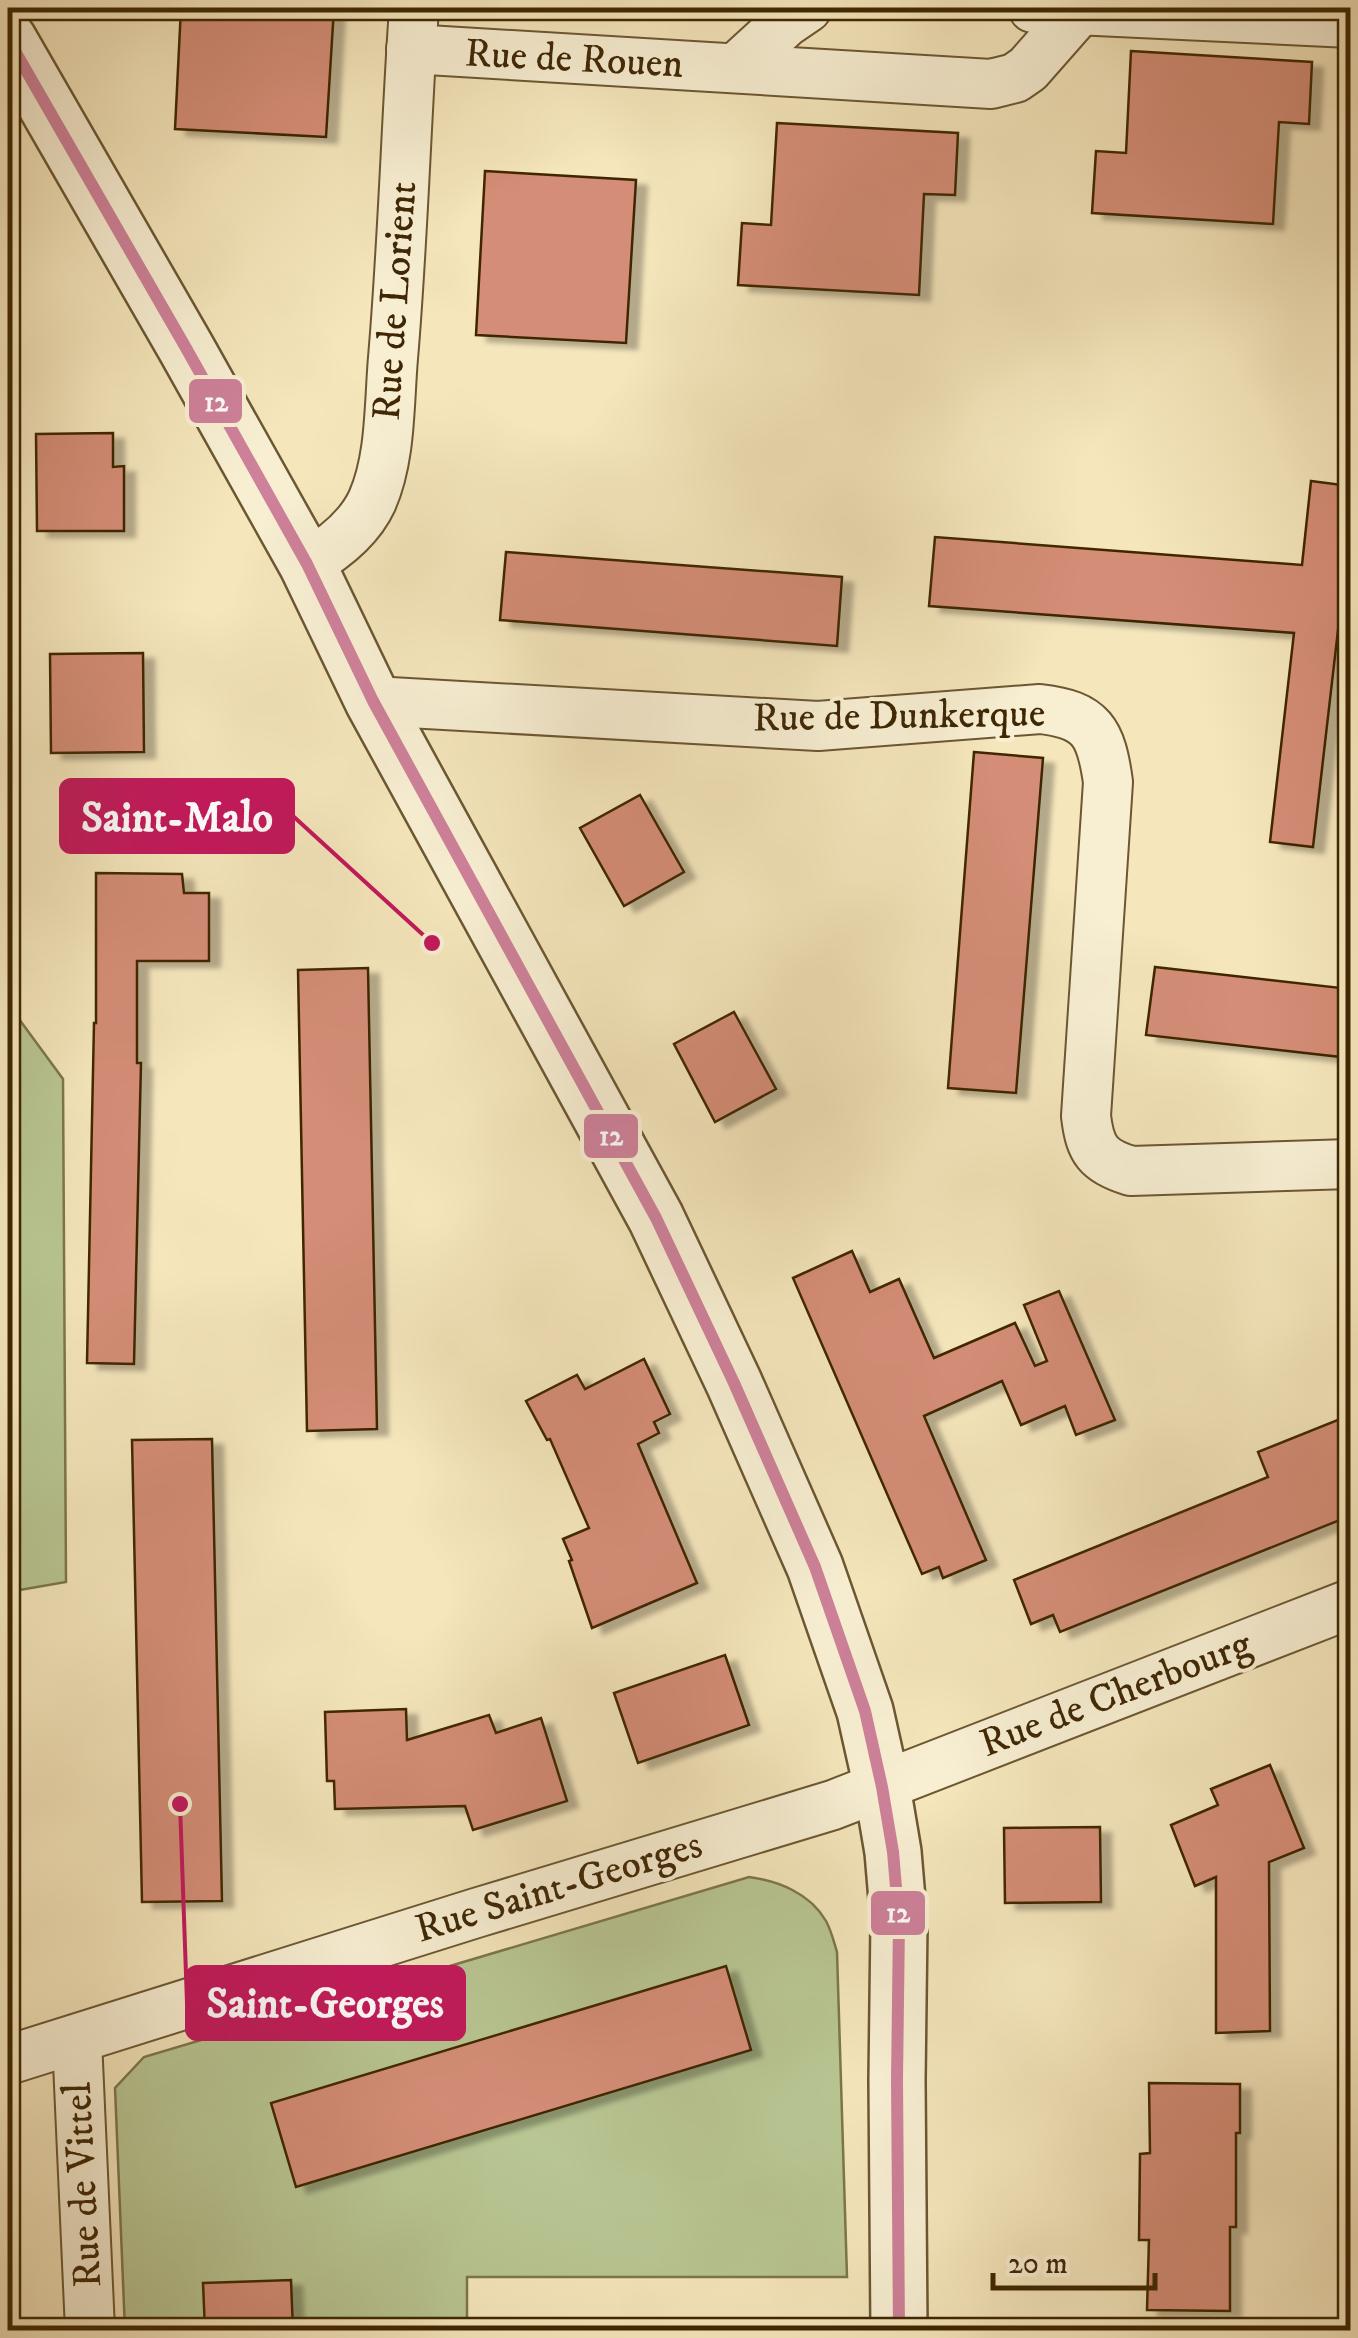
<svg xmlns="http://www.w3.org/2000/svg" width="1358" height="2338" font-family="'IM FELL DW Pica',serif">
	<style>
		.green { fill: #b8c693; stroke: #7c764c; stroke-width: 2.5 }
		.building { fill: #d48d77; stroke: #3f2704; stroke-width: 2.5; filter: url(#shadow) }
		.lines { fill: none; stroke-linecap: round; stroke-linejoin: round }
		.minor-casing { stroke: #6c5732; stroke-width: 52 }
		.tertiary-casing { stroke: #6c5732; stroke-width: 60 }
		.minor { stroke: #f8efd3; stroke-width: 48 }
		.tertiary { stroke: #f8efd3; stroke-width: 55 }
		.bus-1-casing { stroke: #f8efd3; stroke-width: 20 }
		.bus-1 { stroke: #ce819a; stroke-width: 12 }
		.labels { text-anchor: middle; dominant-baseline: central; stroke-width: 8; stroke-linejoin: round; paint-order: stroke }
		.street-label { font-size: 40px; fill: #3f2704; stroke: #f8efd3 }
		.leader { fill: none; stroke: #c2185b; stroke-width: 4 }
		.callout-dot { fill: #c2185b; stroke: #f8efd3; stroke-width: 4 }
		.callout { fill: #c2185b; stroke: #c2185b; stroke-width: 4 }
		.callout-label { font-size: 42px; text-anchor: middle; font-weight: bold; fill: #fff }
		.line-badge { stroke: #f8efd3; stroke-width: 4 }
		.badge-label { font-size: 28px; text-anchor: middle; font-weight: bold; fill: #fff }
	</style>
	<defs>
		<filter id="shadow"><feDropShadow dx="11" dy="6" stdDeviation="2.5" flood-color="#0004"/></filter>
	</defs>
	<rect width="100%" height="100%" fill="#f5e6bc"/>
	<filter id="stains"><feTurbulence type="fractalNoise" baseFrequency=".002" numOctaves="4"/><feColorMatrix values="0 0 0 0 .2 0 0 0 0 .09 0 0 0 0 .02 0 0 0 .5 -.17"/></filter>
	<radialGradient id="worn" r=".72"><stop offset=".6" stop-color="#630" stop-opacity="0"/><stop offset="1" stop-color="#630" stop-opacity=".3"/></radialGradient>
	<g class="green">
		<polygon points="8,1004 63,1079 66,1582 8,1592"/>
		<path d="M749,1877C778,1881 810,1893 826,1921C831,1930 834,1942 837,1952L847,2277H467V2330H125L115,2088L144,2057Z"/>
	</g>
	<g class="building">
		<polygon points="181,8 334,8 326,137 175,129"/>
		<polygon points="1131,51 1312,62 1309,124 1279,122 1273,224 1092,213 1096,151 1126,153"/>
		<polygon points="777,123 958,133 955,195 924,194 919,295 738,285 742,223 771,225"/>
		<polygon points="485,171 636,180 626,343 476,335"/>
		<polygon points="113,433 113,467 124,466 124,531 37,531 36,434"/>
		<polygon points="1311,481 1350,486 1350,526 1313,847 1270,842 1294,633 929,606 935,537 1302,565"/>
		<polygon points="506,552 842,577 837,646 500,620"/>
		<polygon points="143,653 144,752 51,753 50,654"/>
		<polygon points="974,752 1043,758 1016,1093 948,1088"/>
		<polygon points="640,795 684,872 624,906 580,828"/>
		<polygon points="96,873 182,874 184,893 209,893 209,961 137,961 137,1063 141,1063 134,1364 87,1363 94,1023 96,1023"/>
		<polygon points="1155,967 1350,989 1350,1058 1146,1035"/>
		<polygon points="368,968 377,1429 307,1431 298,970"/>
		<polygon points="734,1012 776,1089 715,1122 674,1044"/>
		<polygon points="852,1251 870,1292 899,1279 934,1358 1015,1323 1035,1366 1047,1361 1024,1305 1059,1291 1115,1420 1076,1435 1065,1406 1021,1425 1002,1381 924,1416 986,1560 943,1578 939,1567 922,1574 793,1278"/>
		<polygon points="644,1359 670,1414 654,1422 659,1433 638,1444 697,1583 592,1628 569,1561 572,1560 563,1539 589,1528 550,1439 547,1440 526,1401 577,1375 585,1389"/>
		<polygon points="1350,1415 1350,1516 1060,1632 1053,1615 1031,1624 1014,1580 1268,1477 1258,1452"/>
		<polygon points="212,1439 222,1901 142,1902 132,1440"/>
		<polygon points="725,1655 749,1725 638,1763 614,1693"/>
		<polygon points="406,1709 407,1740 489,1715 496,1733 541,1718 567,1801 473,1830 465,1806 335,1809 334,1781 327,1781 325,1712"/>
		<polygon points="1270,1765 1304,1848 1269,1862 1270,2031 1216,2033 1216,1877 1195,1886 1171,1825 1218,1805 1211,1789"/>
		<polygon points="1100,1827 1101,1902 1005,1903 1004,1828"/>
		<polygon points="726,1966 751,2050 296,2187 271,2103"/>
		<polygon points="1149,2083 1240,2084 1240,2133 1236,2133 1236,2227 1230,2227 1230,2311 1147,2310 1149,2240 1139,2240 1140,2154 1150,2153"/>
		<polygon points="291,2280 293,2330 205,2330 203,2283"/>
	</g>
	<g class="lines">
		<defs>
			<g id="minor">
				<polyline points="1033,8 1350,23"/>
				<polyline points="411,49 991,84 1015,78 1028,69 1079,11"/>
				<polyline points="736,68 785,23 807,8"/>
				<path d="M307,564C333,549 359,529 372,501C391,458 389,405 393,358C403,242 406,124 414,8"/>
				<path d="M373,701L818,726L1040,709C1092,715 1101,732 1108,782L1086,1116C1090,1150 1098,1161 1131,1171L1350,1164"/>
				<polyline points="77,2040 90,2330"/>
				<polyline points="8,2060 476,1913 833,1805 1350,1604"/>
			</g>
			<polyline id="tertiary" points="8,39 186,348 307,564 373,701 656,1218 734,1383 815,1567 865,1711 882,1787 893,1852 899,1923 897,2080 899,2330"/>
		</defs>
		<use href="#minor" class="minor-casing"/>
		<use href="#tertiary" class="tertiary-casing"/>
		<use href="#minor" class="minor"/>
		<use href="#tertiary" class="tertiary"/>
		<defs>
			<polyline id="bus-1" points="8,39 186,348 307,564 373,701 656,1218 734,1383 815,1567 865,1711 882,1787 893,1852 899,1923 897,2080 899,2330"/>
		</defs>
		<use href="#bus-1" class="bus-1-casing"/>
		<use href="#bus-1" class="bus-1"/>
	</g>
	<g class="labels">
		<g class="street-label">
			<text transform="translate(574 60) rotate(3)">Rue de Rouen</text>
			<text transform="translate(396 301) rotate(-86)">Rue de Lorient</text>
			<text transform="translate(899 717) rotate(-1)">Rue de Dunkerque</text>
			<text transform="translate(1116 1695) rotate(-21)">Rue de Cherbourg</text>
			<text transform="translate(559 1888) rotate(-17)">Rue Saint-Georges</text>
			<text transform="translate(84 2185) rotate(-93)">Rue de Vittel</text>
		</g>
	</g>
	<path class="leader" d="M432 943L293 816M180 1804L187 2003"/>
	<g class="callout-dot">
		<circle cx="432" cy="943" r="10"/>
		<circle cx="180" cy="1804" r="10"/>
	</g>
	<g class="callout">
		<rect x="61" y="780" width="232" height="72" rx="10"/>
		<rect x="187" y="1967" width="277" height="72" rx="10"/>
	</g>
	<g class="callout-label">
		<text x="177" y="831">Saint-Malo</text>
		<text x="325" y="2017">Saint-Georges</text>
	</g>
	<g class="line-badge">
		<rect x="187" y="377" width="57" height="48" rx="10" fill="#ce819a"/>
		<rect x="582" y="1112" width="58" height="48" rx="10" fill="#ce819a"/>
		<rect x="869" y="1889" width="58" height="48" rx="10" fill="#ce819a"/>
	</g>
	<g class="badge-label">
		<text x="216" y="411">12</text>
		<text x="611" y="1145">12</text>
		<text x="898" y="1922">12</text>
	</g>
	<rect width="1358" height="2338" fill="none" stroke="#f5e6bc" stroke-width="40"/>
	<rect x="10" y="10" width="1338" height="2318" fill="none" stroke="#3f2704" stroke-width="5"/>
	<rect x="20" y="20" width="1318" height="2298" fill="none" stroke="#3f2704" stroke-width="2.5"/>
	<path d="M993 2273v15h162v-15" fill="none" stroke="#3f2704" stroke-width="5"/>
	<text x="1008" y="2273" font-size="30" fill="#3f2704" stroke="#f8efd3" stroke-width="8" paint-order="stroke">20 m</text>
	<rect width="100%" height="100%" filter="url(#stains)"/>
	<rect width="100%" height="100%" fill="url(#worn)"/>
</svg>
